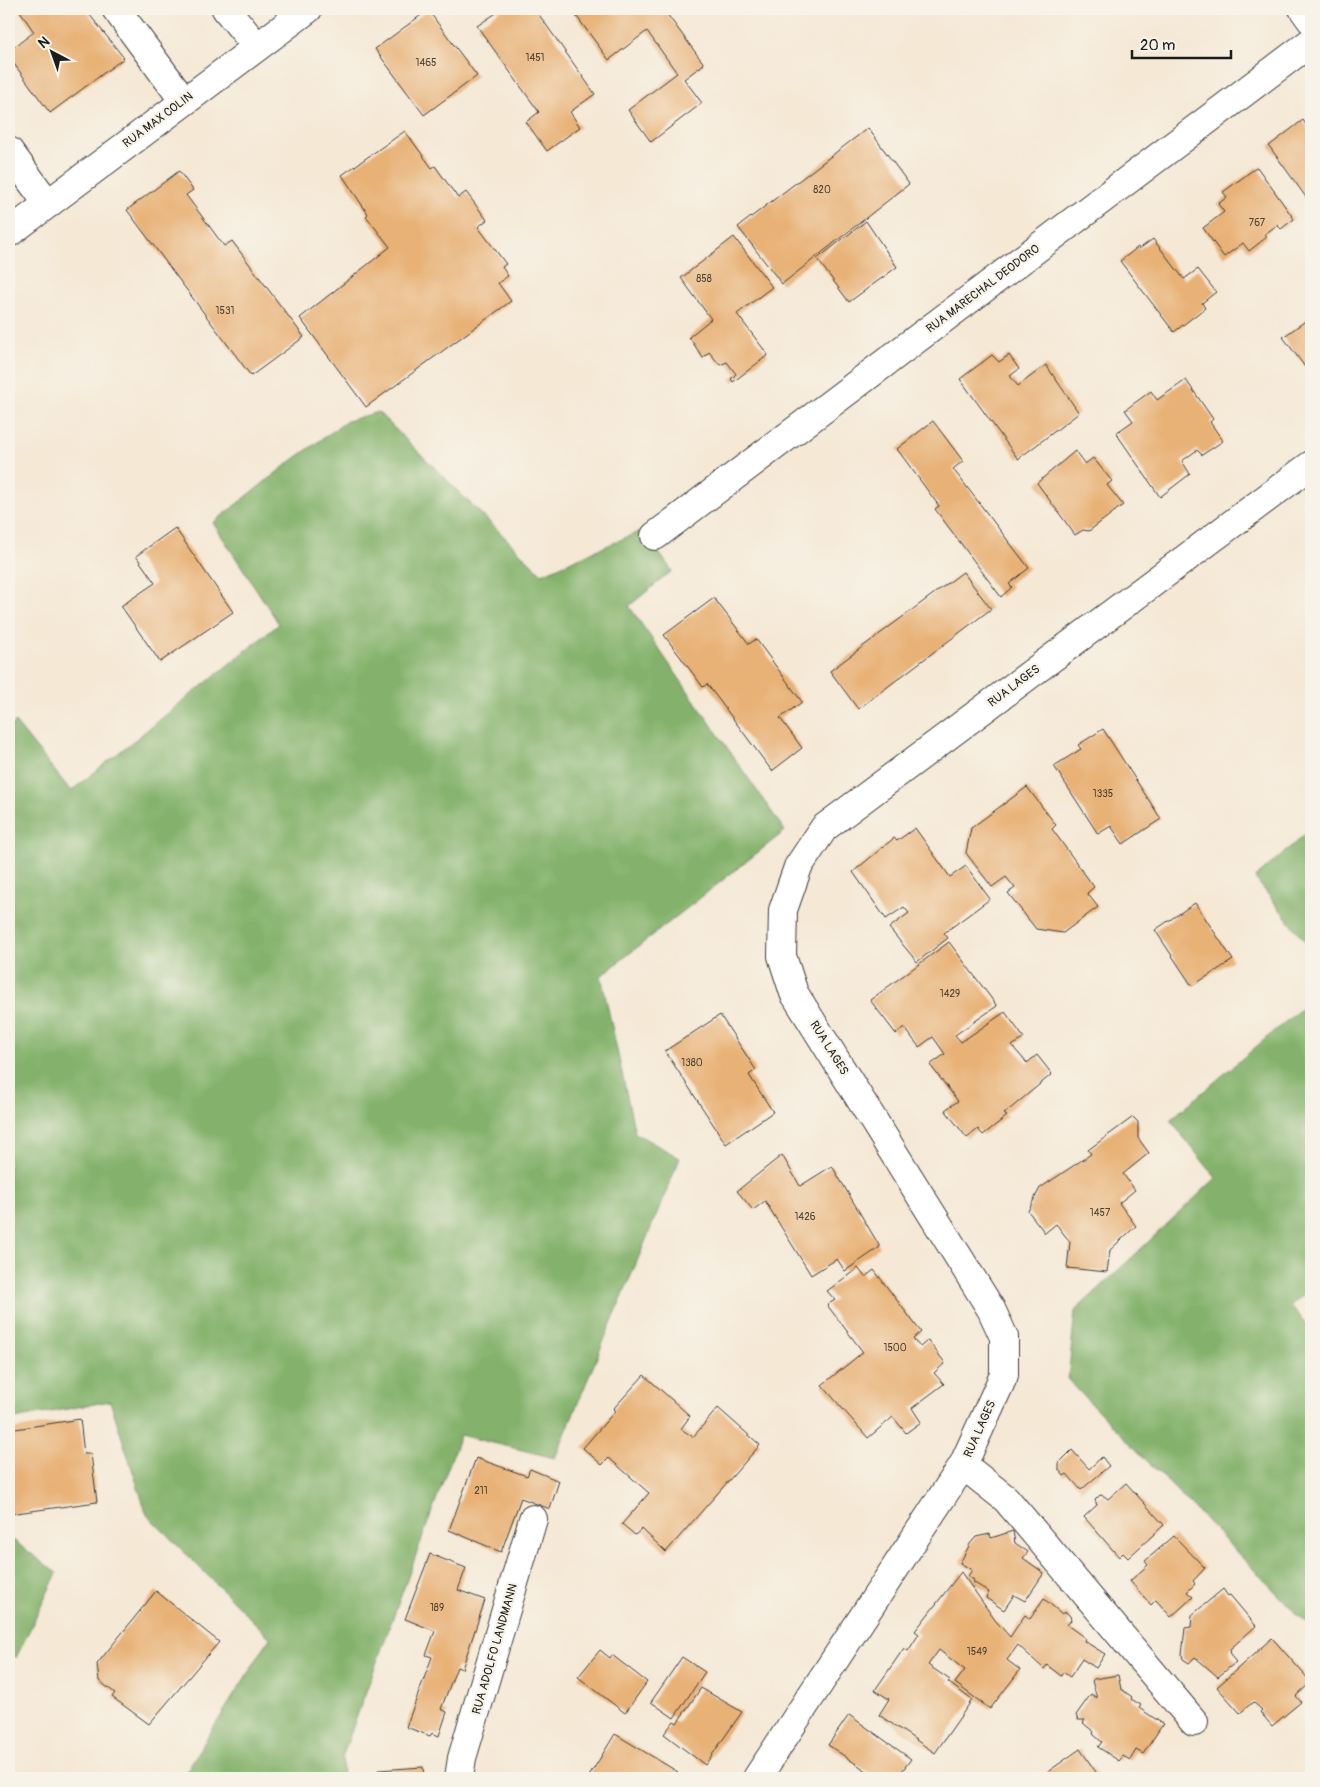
<svg xmlns="http://www.w3.org/2000/svg" width="1320" height="1787" font-family="Pangolin,sans-serif">
	<style>
		.forest { fill: #84b26c; stroke: #506744 }
		.building { fill: #e8b176 }
		.lines { fill: none; stroke-linecap: round; stroke-linejoin: round }
		.minor-casing { stroke: #3d3b38; stroke-width: 30 }
		.major-casing { stroke: #3d3b38; stroke-width: 30 }
		.minor { stroke: #fff; stroke-width: 28 }
		.major { stroke: #fff; stroke-width: 28 }
		.labels { text-anchor: middle; dominant-baseline: central; stroke-width: 4.5; stroke-linejoin: round; paint-order: stroke }
		.number-label { font-size: 10px; fill: #4f4132 }
		.street-label { font-size: 12px; fill: #1c1c1c; stroke: #f7f3e8 }
	</style>
	<rect width="100%" height="100%" fill="#f7f3e8"/>
	<filter id="ink" filterUnits="userSpaceOnUse"><feTurbulence type="fractalNoise" baseFrequency=".02" numOctaves="2"/><feDisplacementMap in="SourceGraphic" scale="10" xChannelSelector="R" yChannelSelector="G"/><feConvolveMatrix kernelMatrix="1 2 1 2 8 2 1 2 1" color-interpolation-filters="sRGB"/></filter>
	<filter id="wash" filterUnits="userSpaceOnUse"><feTurbulence type="fractalNoise" baseFrequency=".0096" numOctaves="4" result="noise"/><feDisplacementMap in="SourceGraphic" scale="20" xChannelSelector="R" yChannelSelector="G"/><feGaussianBlur stdDeviation="1.12" result="paint"/><feColorMatrix in="noise" values="0 0 0 0 0 0 0 0 0 0 0 0 0 0 0 0 0 1.4 0 .05"/><feComposite in="paint" operator="in"/></filter>
	<g filter="url(#wash)">
		<rect width="100%" height="100%" fill="#f5e8d5"/>
		<g class="forest">
			<polygon points="378,412 542,574 643,530 672,571 629,606 785,831 601,976 635,1133 680,1158 555,1458 460,1435 342,1757 343,1778 182,1778 270,1638 147,1515 110,1401 9,1420 9,730 15,722 71,791 279,624 213,523 290,462 347,421"/>
			<polygon points="1311,829 1311,949 1255,878"/>
			<polygon points="1311,1000 1311,1288 1290,1306 1311,1329 1311,1628 1068,1380 1075,1311 1216,1178 1170,1120"/>
			<polygon points="9,1537 57,1573 16,1658 9,1649"/>
		</g>
		<g id="blocks">
			<g class="building">
				<polygon points="24,9 85,9 124,58 50,113 9,57 9,51 34,32 20,11"/>
				<polygon points="502,9 535,9 595,94 570,112 580,127 547,151 526,122 539,112 477,26"/>
				<polygon points="571,9 660,9 662,11 664,10 704,64 684,79 702,103 651,142 628,110 677,73 647,31 609,60"/>
				<polygon points="428,10 477,76 424,115 375,49"/>
				<polygon points="1303,120 1311,132 1311,204 1269,146"/>
				<polygon points="868,128 909,184 782,284 738,227"/>
				<polygon points="405,131 432,168 435,166 458,198 466,192 487,220 478,227 506,264 502,267 508,276 498,283 511,301 366,407 300,318 390,247 366,216 368,214 342,175"/>
				<polygon points="1257,167 1294,219 1281,229 1277,225 1265,234 1267,237 1249,251 1243,243 1224,257 1203,228 1224,212 1218,204 1227,197 1223,192"/>
				<polygon points="179,171 193,190 186,195 224,246 232,241 304,337 251,376 127,210"/>
				<polygon points="866,221 897,267 849,302 817,259"/>
				<polygon points="734,237 772,287 737,314 768,355 733,382 731,379 736,374 727,362 720,365 709,352 703,358 689,337 711,319 681,278"/>
				<polygon points="1153,239 1184,279 1198,269 1216,292 1202,303 1205,308 1174,332 1120,261 1138,247 1139,249"/>
				<polygon points="1311,317 1311,375 1283,337"/>
				<polygon points="992,355 999,362 1009,355 1019,369 1010,376 1018,386 1046,365 1079,413 1018,459 960,379"/>
				<polygon points="1186,380 1213,419 1210,422 1223,441 1202,455 1197,450 1182,461 1190,474 1160,497 1116,433 1133,421 1125,410 1151,391 1157,400"/>
				<polygon points="933,421 963,461 953,469 1029,568 1009,584 1012,587 1001,597 935,509 939,506 897,449"/>
				<polygon points="1075,451 1085,464 1093,458 1112,481 1107,485 1123,505 1089,531 1083,530 1075,535 1037,483"/>
				<polygon points="175,528 233,612 160,662 121,606 155,583 136,556"/>
				<polygon points="963,572 991,609 858,709 830,671"/>
				<polygon points="714,598 749,644 756,639 802,702 780,718 802,748 772,771 707,684 703,687 664,635"/>
				<polygon points="1103,729 1161,819 1123,844 1111,826 1098,834 1054,766 1081,749 1078,745"/>
				<polygon points="1027,787 1056,825 1052,829 1094,887 1087,893 1098,907 1063,933 1036,929 1008,893 1015,888 1006,877 992,887 966,853 971,828"/>
				<polygon points="915,828 950,877 966,866 990,899 944,933 948,938 917,962 889,928 909,913 904,907 886,919 853,872 894,838 897,841"/>
				<polygon points="1195,903 1233,960 1192,986 1155,930"/>
				<polygon points="949,942 997,1006 955,1035 961,1042 1005,1012 1024,1038 1012,1046 1027,1063 1037,1055 1052,1074 1004,1114 1007,1116 983,1135 978,1129 967,1138 945,1110 958,1101 930,1065 945,1054 933,1037 919,1047 904,1027 896,1034 870,1000"/>
				<polygon points="720,1015 756,1070 749,1075 773,1112 726,1144 665,1051"/>
				<polygon points="1133,1117 1138,1122 1138,1138 1149,1153 1123,1174 1135,1190 1119,1203 1136,1226 1110,1250 1107,1272 1067,1268 1070,1242 1056,1224 1045,1233 1028,1211 1040,1188 1091,1154 1088,1150"/>
				<polygon points="782,1155 800,1186 832,1166 880,1247 845,1271 837,1259 811,1275 765,1201 753,1210 737,1191"/>
				<polygon points="858,1268 865,1277 874,1270 921,1332 913,1339 920,1347 928,1340 945,1363 934,1373 944,1384 912,1408 921,1422 906,1433 893,1417 868,1438 822,1385 863,1352 827,1305 835,1300 827,1291"/>
				<polygon points="644,1375 690,1416 681,1429 693,1437 718,1408 760,1445 666,1552 642,1529 635,1535 622,1524 649,1493 609,1458 602,1465 583,1448 615,1411 613,1409"/>
				<polygon points="80,1419 84,1454 91,1454 97,1502 9,1514 9,1430"/>
				<polygon points="1072,1450 1089,1469 1102,1457 1109,1466 1081,1490 1067,1474 1064,1476 1059,1470 1059,1463"/>
				<polygon points="476,1458 527,1476 530,1469 559,1481 550,1509 521,1498 501,1552 449,1530"/>
				<polygon points="1126,1483 1164,1525 1128,1558 1123,1553 1119,1557 1084,1517 1097,1505 1095,1500 1100,1495 1104,1496 1108,1499"/>
				<polygon points="1013,1531 1015,1543 1028,1552 1023,1558 1044,1573 1025,1601 1014,1595 1004,1610 986,1598 989,1592 973,1582 974,1580 968,1576 972,1570 960,1563 970,1544 976,1537 990,1534 991,1538"/>
				<polygon points="1174,1536 1205,1568 1193,1581 1195,1584 1187,1592 1193,1597 1171,1617 1156,1600 1151,1605 1130,1581 1148,1565 1145,1561"/>
				<polygon points="430,1554 466,1568 458,1590 485,1600 462,1669 457,1667 441,1709 447,1712 439,1736 432,1733 430,1736 406,1727 432,1657 426,1655 435,1631 405,1619"/>
				<polygon points="961,1572 995,1620 1010,1637 1025,1615 1030,1619 1044,1599 1062,1614 1066,1612 1070,1616 1071,1620 1067,1625 1085,1638 1084,1641 1105,1654 1096,1668 1082,1659 1070,1677 1063,1672 1061,1676 1047,1665 1044,1669 1018,1645 1007,1660 1020,1670 990,1709 955,1683 965,1670 939,1650 928,1665 950,1680 948,1682 972,1700 935,1753 879,1715 889,1699 875,1690 904,1648 908,1651 919,1634 915,1631"/>
				<polygon points="1223,1589 1228,1596 1230,1595 1256,1626 1230,1649 1231,1656 1236,1662 1218,1677 1195,1657 1189,1663 1183,1659 1182,1655 1185,1628 1191,1627 1192,1615"/>
				<polygon points="156,1591 219,1642 149,1724 112,1697 115,1693 99,1681 97,1664"/>
				<polygon points="1272,1638 1311,1682 1296,1696 1301,1702 1272,1726 1260,1712 1262,1710 1253,1702 1240,1713 1217,1687"/>
				<polygon points="600,1650 610,1658 612,1655 647,1682 625,1713 578,1677"/>
				<polygon points="682,1657 705,1672 674,1718 651,1702"/>
				<polygon points="1118,1675 1121,1689 1132,1697 1131,1699 1141,1705 1139,1708 1163,1724 1143,1754 1136,1750 1130,1760 1123,1756 1119,1761 1098,1747 1102,1742 1093,1734 1094,1732 1083,1723 1085,1720 1078,1720 1076,1715 1091,1694 1097,1698 1092,1681 1094,1679"/>
				<polygon points="701,1688 742,1712 705,1765 664,1734 674,1721 677,1723"/>
				<polygon points="849,1715 911,1759 897,1778 877,1778 828,1745"/>
				<polygon points="615,1734 678,1772 675,1778 588,1778"/>
				<polygon points="1080,1749 1100,1778 1039,1778"/>
				<polygon points="423,1767 424,1778 378,1778 378,1770"/>
			</g>
		</g>
	</g>
	<g filter="url(#ink)">
		<use href="#blocks" fill-opacity="0" stroke="#3d3b38" stroke-width="1"/>
		<g class="lines">
			<defs>
				<g id="minor">
					<polyline points="116,9 184,101"/>
					<polyline points="226,9 257,47"/>
					<polyline points="1303,9 1311,20"/>
					<polyline points="9,151 48,204"/>
					<polyline points="655,536 1311,42"/>
					<polyline points="963,1465 1006,1499 1194,1722"/>
					<polyline points="459,1778 462,1758 533,1519"/>
					<polyline points="757,1778 963,1465 1004,1375 1004,1337 991,1309 794,993 782,956 783,910 798,867 824,828 1311,465"/>
				</g>
				<polyline id="major" points="9,233 308,9"/>
			</defs>
			<use href="#minor" class="minor-casing"/>
			<use href="#major" class="major-casing"/>
			<use href="#minor" class="minor"/>
			<use href="#major" class="major"/>
		</g>
	</g>
	<g class="labels">
		<g class="number-label">
			<text x="535" y="58">1451</text>
			<text x="426" y="63">1465</text>
			<text x="822" y="190">820</text>
			<text x="1257" y="223">767</text>
			<text x="704" y="279">858</text>
			<text x="225" y="311">1531</text>
			<text x="1103" y="794">1335</text>
			<text x="950" y="994">1429</text>
			<text x="692" y="1063">1380</text>
			<text x="1100" y="1213">1457</text>
			<text x="805" y="1217">1426</text>
			<text x="895" y="1348">1500</text>
			<text x="481" y="1491">211</text>
			<text x="437" y="1608">189</text>
			<text x="977" y="1652">1549</text>
		</g>
		<g class="street-label">
			<text transform="translate(158 120) rotate(-37)">RUA MAX COLIN</text>
			<text transform="translate(983 289) rotate(-37)">RUA MARECHAL DEODORO</text>
			<text transform="translate(1014 686) rotate(-37)">RUA LAGES</text>
			<text transform="translate(829 1048) rotate(58)">RUA LAGES</text>
			<text transform="translate(980 1429) rotate(-66)">RUA LAGES</text>
			<text transform="translate(495 1649) rotate(-74)">RUA ADOLFO LANDMANN</text>
		</g>
	</g>
	<rect width="1320" height="1787" fill="none" stroke="#f7f3e8" stroke-width="30"/>
	<g transform="translate(52 52) rotate(319)" stroke="#f7f3e8" stroke-width="4" paint-order="stroke">
	<path d="M0-4L9 19L0 12L-9 19Z" fill="#1c1c1c"/>
	<text y="-8" font-size="14" font-weight="bold" text-anchor="middle" fill="#1c1c1c">N</text>
	</g>
	<path d="M1132 50v8h99v-8" fill="none" stroke="#1c1c1c" stroke-width="2.5"/>
	<text x="1140" y="50" font-size="15" fill="#1c1c1c" stroke="#f7f3e8" stroke-width="4" paint-order="stroke">20 m</text>
</svg>
